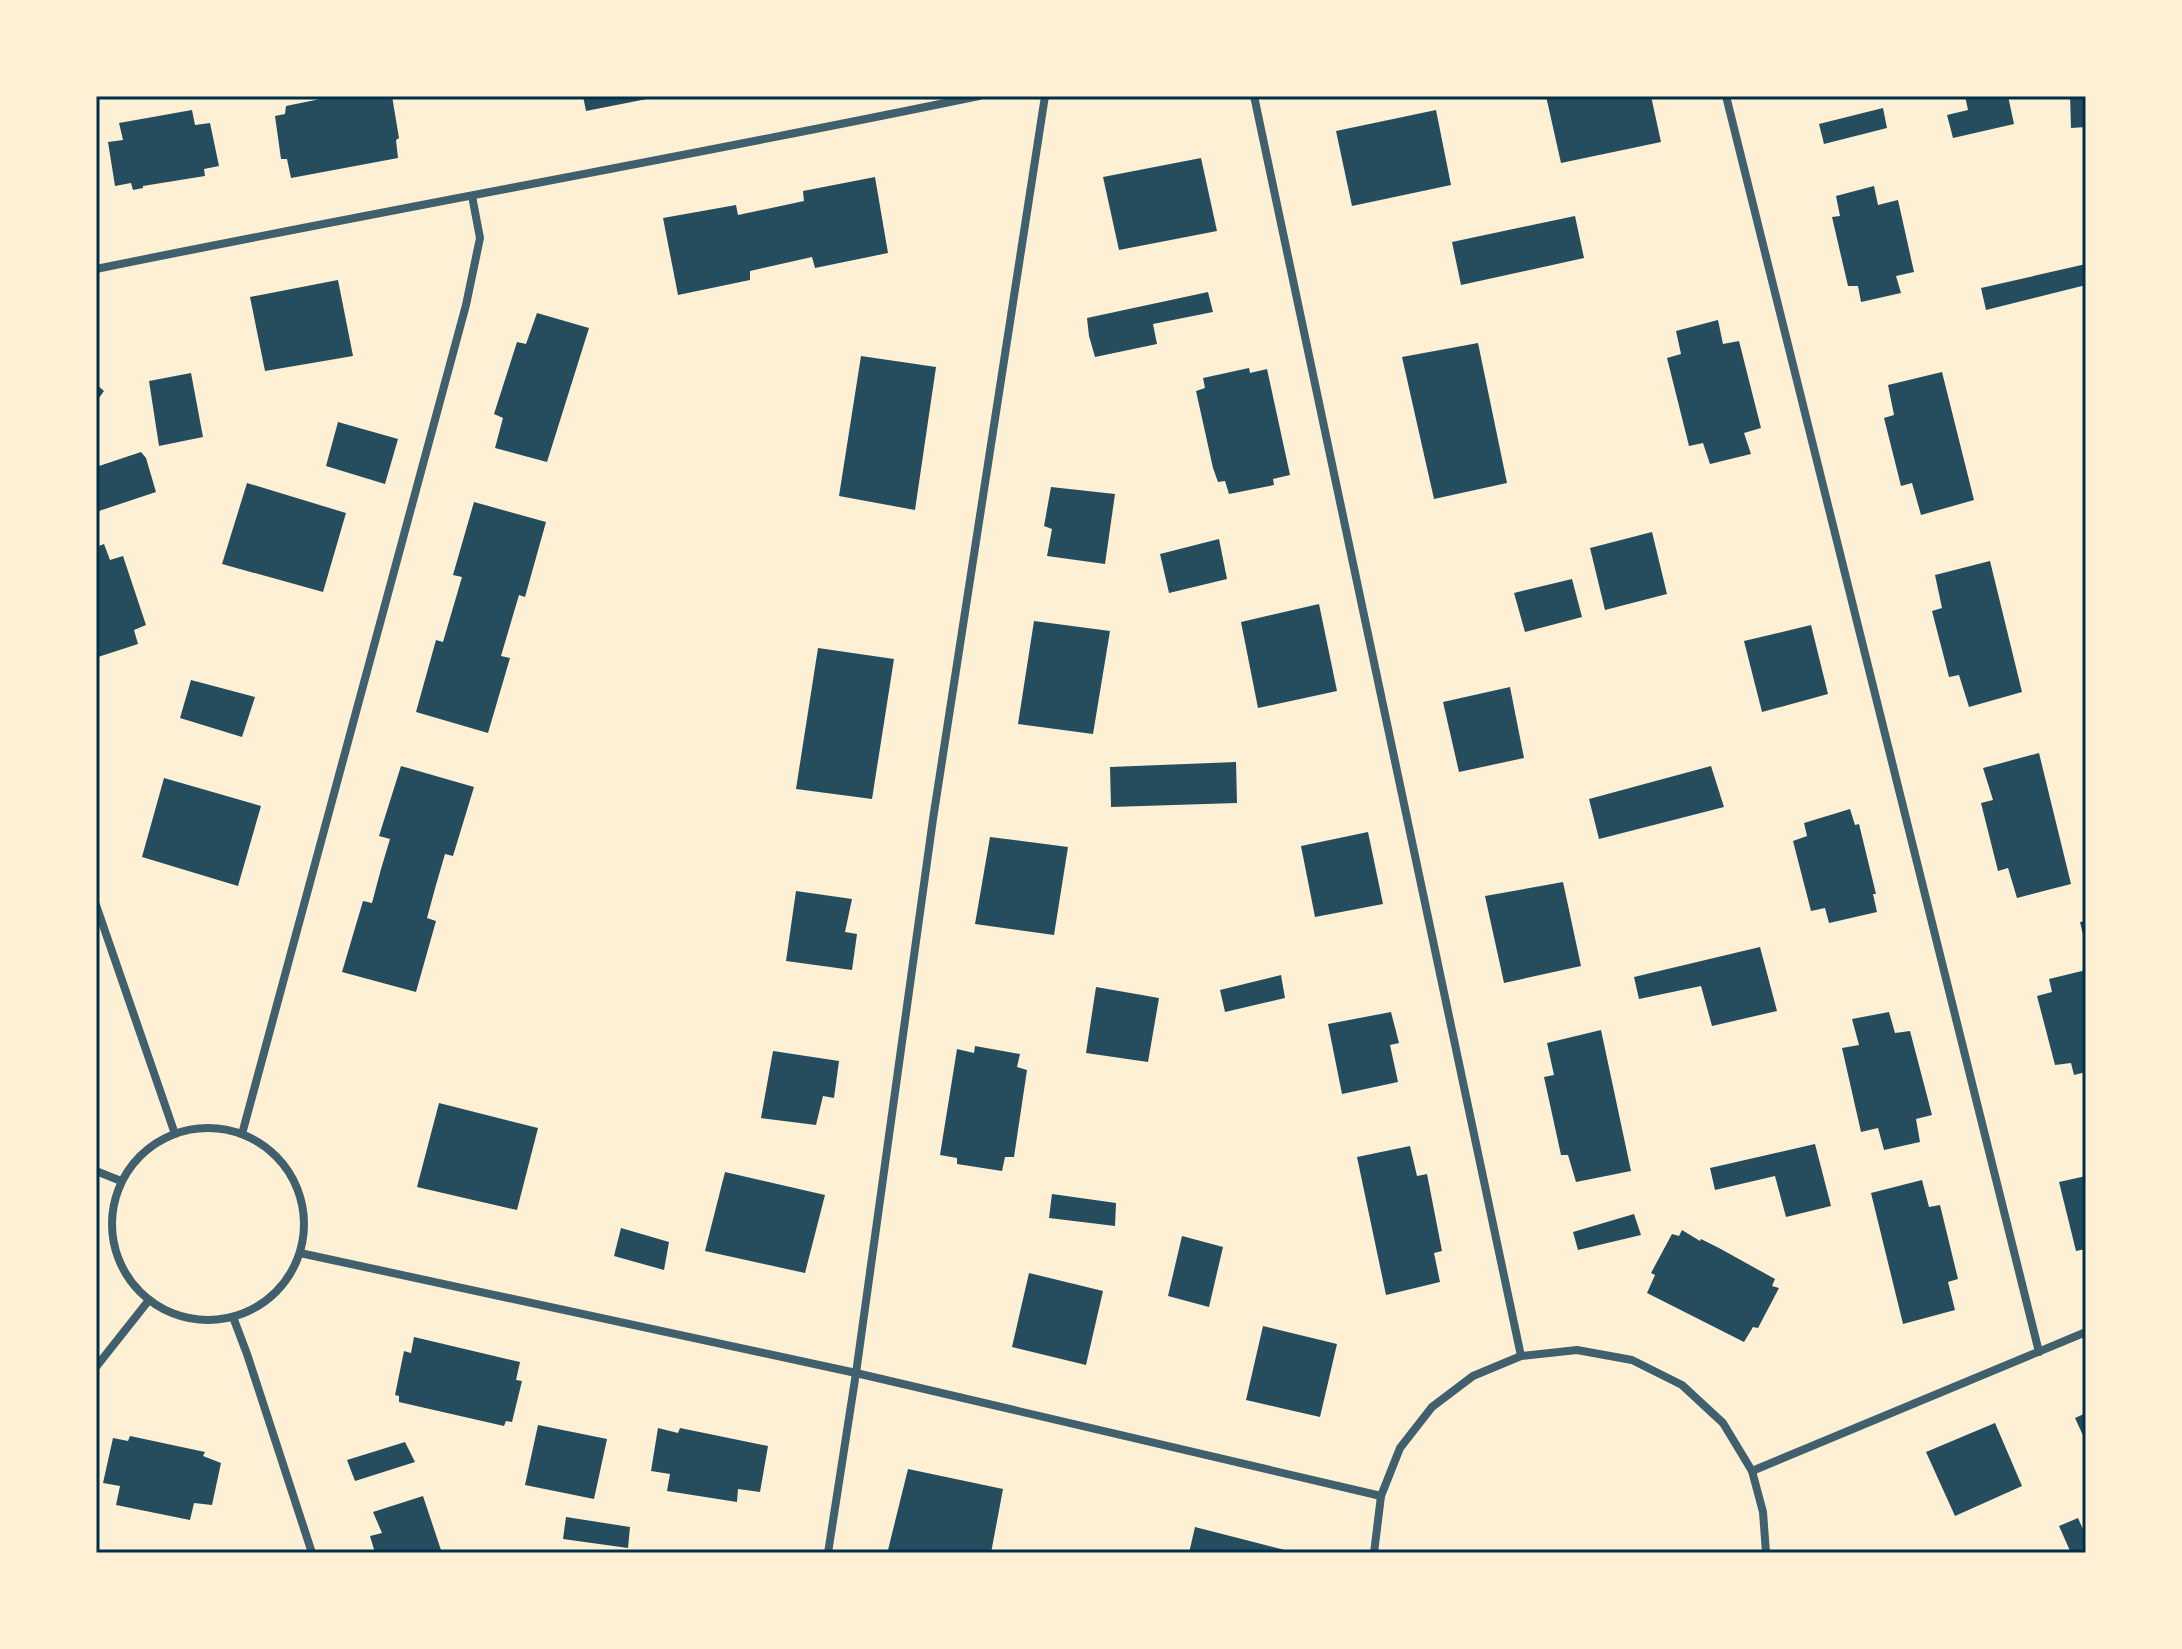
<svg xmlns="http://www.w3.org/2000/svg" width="2182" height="1649" font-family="Arial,sans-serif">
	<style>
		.building { fill: #264d5e }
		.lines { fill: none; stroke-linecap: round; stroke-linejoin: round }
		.minor { stroke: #3f606c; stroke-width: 8 }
		.neatline { fill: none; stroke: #003049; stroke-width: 3 }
	</style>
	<rect width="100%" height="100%" fill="#fdf0d5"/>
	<g class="building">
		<polygon points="335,96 392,96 399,138 396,140 398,158 291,178 287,159 281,159 275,116 285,114 286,106"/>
		<polygon points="583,96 657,96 657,97 586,111"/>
		<polygon points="1546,96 1651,96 1661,142 1561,163"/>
		<polygon points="1965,96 2008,96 2014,124 1953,138 1947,115 1968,110"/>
		<polygon points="2070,96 2086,96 2086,127 2071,128"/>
		<polygon points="1883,108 1887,128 1824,144 1819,124"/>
		<polygon points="192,110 195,125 210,123 219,166 204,169 205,176 143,186 143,188 133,190 131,183 115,186 108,142 123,140 119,123"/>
		<polygon points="1436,110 1451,185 1352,206 1336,131"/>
		<polygon points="1201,158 1217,231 1119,250 1103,177"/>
		<polygon points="875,177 888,253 815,268 812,257 750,271 750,280 678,295 663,218 736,205 738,215 804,201 803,191"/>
		<polygon points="1874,186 1878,205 1898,200 1914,272 1896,276 1901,293 1861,302 1858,286 1848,286 1832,217 1840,216 1836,196"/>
		<polygon points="1575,216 1584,258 1461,285 1452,242"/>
		<polygon points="2086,264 2086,285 1986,310 1981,288"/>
		<polygon points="338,280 353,356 265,371 250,297"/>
		<polygon points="1208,292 1213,312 1153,324 1157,344 1095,357 1089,336 1087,318"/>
		<polygon points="537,313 589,328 547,462 495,448 503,418 494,414 517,342 526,344"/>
		<polygon points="1718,320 1723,344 1739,341 1761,428 1744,433 1751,454 1710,464 1703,443 1689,446 1667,358 1681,354 1676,331"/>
		<polygon points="1478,343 1507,483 1434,499 1402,357"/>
		<polygon points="861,356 936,367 915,510 839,496"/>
		<polygon points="1249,368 1250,373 1267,369 1290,475 1273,479 1274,485 1229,494 1225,481 1218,482 1213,468 1196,391 1205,388 1203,378"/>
		<polygon points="1942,372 1974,500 1921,515 1912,483 1901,486 1884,418 1894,415 1888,385"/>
		<polygon points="191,373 203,437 159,446 149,381"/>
		<polygon points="96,384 104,391 96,402"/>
		<polygon points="338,422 398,439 385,484 326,466"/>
		<polygon points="141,452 146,458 156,492 96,512 96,467"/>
		<polygon points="247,483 346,513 323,592 222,564"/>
		<polygon points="1051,487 1115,494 1105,564 1047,556 1052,529 1044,526"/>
		<polygon points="474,502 546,522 525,597 519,595 501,656 510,658 488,733 416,712 436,640 443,642 462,577 453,575"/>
		<polygon points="1652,532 1667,594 1605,610 1590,548"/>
		<polygon points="1219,539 1227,579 1169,593 1160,554"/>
		<polygon points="104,544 110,560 123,556 146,625 134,630 138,644 98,657 96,653 96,547"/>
		<polygon points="1990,561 2022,692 1969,707 1959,675 1949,677 1932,611 1942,608 1935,575"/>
		<polygon points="1572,579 1582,617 1525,632 1514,593"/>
		<polygon points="1319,604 1337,691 1258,708 1241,622"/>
		<polygon points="1034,621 1110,631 1093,734 1018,724"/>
		<polygon points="1811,625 1828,694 1762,712 1744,641"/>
		<polygon points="818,648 894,659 872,799 796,789"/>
		<polygon points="191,680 255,697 242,737 180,718"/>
		<polygon points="1510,687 1524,758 1459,772 1443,702"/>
		<polygon points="2039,753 2071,884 2017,898 2008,868 1998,871 1981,803 1993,800 1983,768"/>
		<polygon points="1236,762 1237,803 1111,807 1110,767"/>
		<polygon points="401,766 474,787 453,856 445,854 436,885 427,918 436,921 416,992 342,972 363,901 372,903 381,869 390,839 379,836"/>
		<polygon points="1711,766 1724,807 1599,839 1589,799"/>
		<polygon points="164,778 261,806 238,886 142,857"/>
		<polygon points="1850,809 1855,825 1859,824 1876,894 1873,894 1877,912 1829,923 1825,908 1811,911 1793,841 1807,836 1804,823"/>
		<polygon points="1368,832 1383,904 1315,917 1301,846"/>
		<polygon points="990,837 1068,847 1054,935 975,924"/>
		<polygon points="1563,882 1581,966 1504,983 1485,896"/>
		<polygon points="796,891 852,899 845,932 857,934 852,970 786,961"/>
		<polygon points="2086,921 2086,942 2085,943 2080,922"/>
		<polygon points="1760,947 1777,1011 1712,1026 1701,986 1639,999 1634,977"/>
		<polygon points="2086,970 2086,1072 2074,1075 2071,1063 2055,1065 2037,996 2052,992 2049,979"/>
		<polygon points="1281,975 1285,998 1225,1012 1220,990"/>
		<polygon points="1096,987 1159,998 1148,1062 1086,1053"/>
		<polygon points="1391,1012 1399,1043 1390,1045 1398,1082 1342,1094 1328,1024"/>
		<polygon points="1889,1012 1895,1033 1910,1031 1932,1115 1916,1119 1920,1142 1884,1150 1878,1128 1861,1132 1842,1048 1859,1045 1852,1019"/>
		<polygon points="1601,1030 1631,1171 1576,1182 1568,1155 1561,1155 1544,1077 1554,1075 1547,1043"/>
		<polygon points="975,1046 1020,1054 1017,1067 1027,1070 1014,1157 1005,1157 1002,1171 957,1164 957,1158 940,1155 957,1049 974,1053"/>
		<polygon points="773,1051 839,1061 834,1098 823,1096 816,1125 761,1118"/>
		<polygon points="439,1103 538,1128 517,1210 417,1187"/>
		<polygon points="1815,1144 1831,1206 1786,1217 1775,1176 1715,1190 1710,1168"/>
		<polygon points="1410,1146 1417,1176 1427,1174 1442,1251 1434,1253 1440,1282 1386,1295 1357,1157"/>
		<polygon points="725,1172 825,1195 805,1273 705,1251"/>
		<polygon points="2086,1176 2086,1249 2076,1251 2059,1182"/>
		<polygon points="1922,1180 1929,1207 1940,1205 1958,1279 1948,1282 1955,1310 1903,1324 1871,1193"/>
		<polygon points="1052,1194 1116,1203 1115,1226 1049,1218"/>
		<polygon points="1634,1214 1641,1235 1578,1250 1573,1232"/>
		<polygon points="621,1228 669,1242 664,1270 614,1256"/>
		<polygon points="1682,1230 1700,1241 1701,1239 1719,1248 1775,1279 1772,1286 1779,1288 1758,1328 1753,1327 1744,1342 1647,1293 1655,1275 1651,1273 1672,1234 1679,1236"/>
		<polygon points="1182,1236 1223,1247 1209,1307 1168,1296"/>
		<polygon points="1029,1273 1103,1291 1086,1365 1012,1347"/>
		<polygon points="1263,1326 1337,1344 1320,1417 1246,1400"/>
		<polygon points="414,1337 520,1362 516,1380 522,1381 512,1422 506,1421 504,1426 399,1402 399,1396 395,1395 404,1351 411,1353"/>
		<polygon points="2086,1413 2086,1442 2075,1418"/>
		<polygon points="1995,1423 2022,1486 1955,1516 1926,1452"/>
		<polygon points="538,1425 607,1439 594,1499 525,1485"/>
		<polygon points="658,1428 678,1433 680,1428 768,1446 760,1492 738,1489 737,1502 667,1491 670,1474 651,1471"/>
		<polygon points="130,1436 205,1452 203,1456 221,1463 212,1505 194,1503 190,1520 116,1505 120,1486 103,1483 113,1438 128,1441"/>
		<polygon points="405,1442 415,1462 355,1481 347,1460"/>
		<polygon points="908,1469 1003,1489 991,1553 902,1553 888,1550"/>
		<polygon points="423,1496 442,1553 375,1553 370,1536 382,1533 373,1512"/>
		<polygon points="566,1517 630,1527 628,1548 563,1539"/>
		<polygon points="2078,1518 2086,1536 2086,1553 2071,1553 2059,1526"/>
		<polygon points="1195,1527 1293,1552 1293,1553 1189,1553"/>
	</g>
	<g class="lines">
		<g class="minor">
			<polyline points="1254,96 1521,1356"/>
			<polyline points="1726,96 2039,1352"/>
			<path d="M96,269C390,209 685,157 979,96"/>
			<polyline points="96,905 175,1134"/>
			<circle cx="208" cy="1224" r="96"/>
			<polyline points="242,1134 466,305 480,238 472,196"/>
			<polyline points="96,1171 121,1181"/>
			<polyline points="300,1253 856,1373 1381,1496"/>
			<polyline points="233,1317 247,1354 312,1553"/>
			<polyline points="96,1367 149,1300"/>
			<polyline points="1752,1471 2086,1332"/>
			<polyline points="828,1553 856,1373 933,819 1045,96"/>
			<polyline points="1374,1553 1381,1496 1400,1448 1432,1407 1473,1376 1521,1356 1577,1350 1632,1360 1682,1385 1723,1423 1752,1471 1763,1512 1766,1553"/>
		</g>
	</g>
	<rect width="2182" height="1649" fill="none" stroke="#fdf0d5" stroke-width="196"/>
	<rect x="98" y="98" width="1986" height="1453" class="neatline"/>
</svg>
